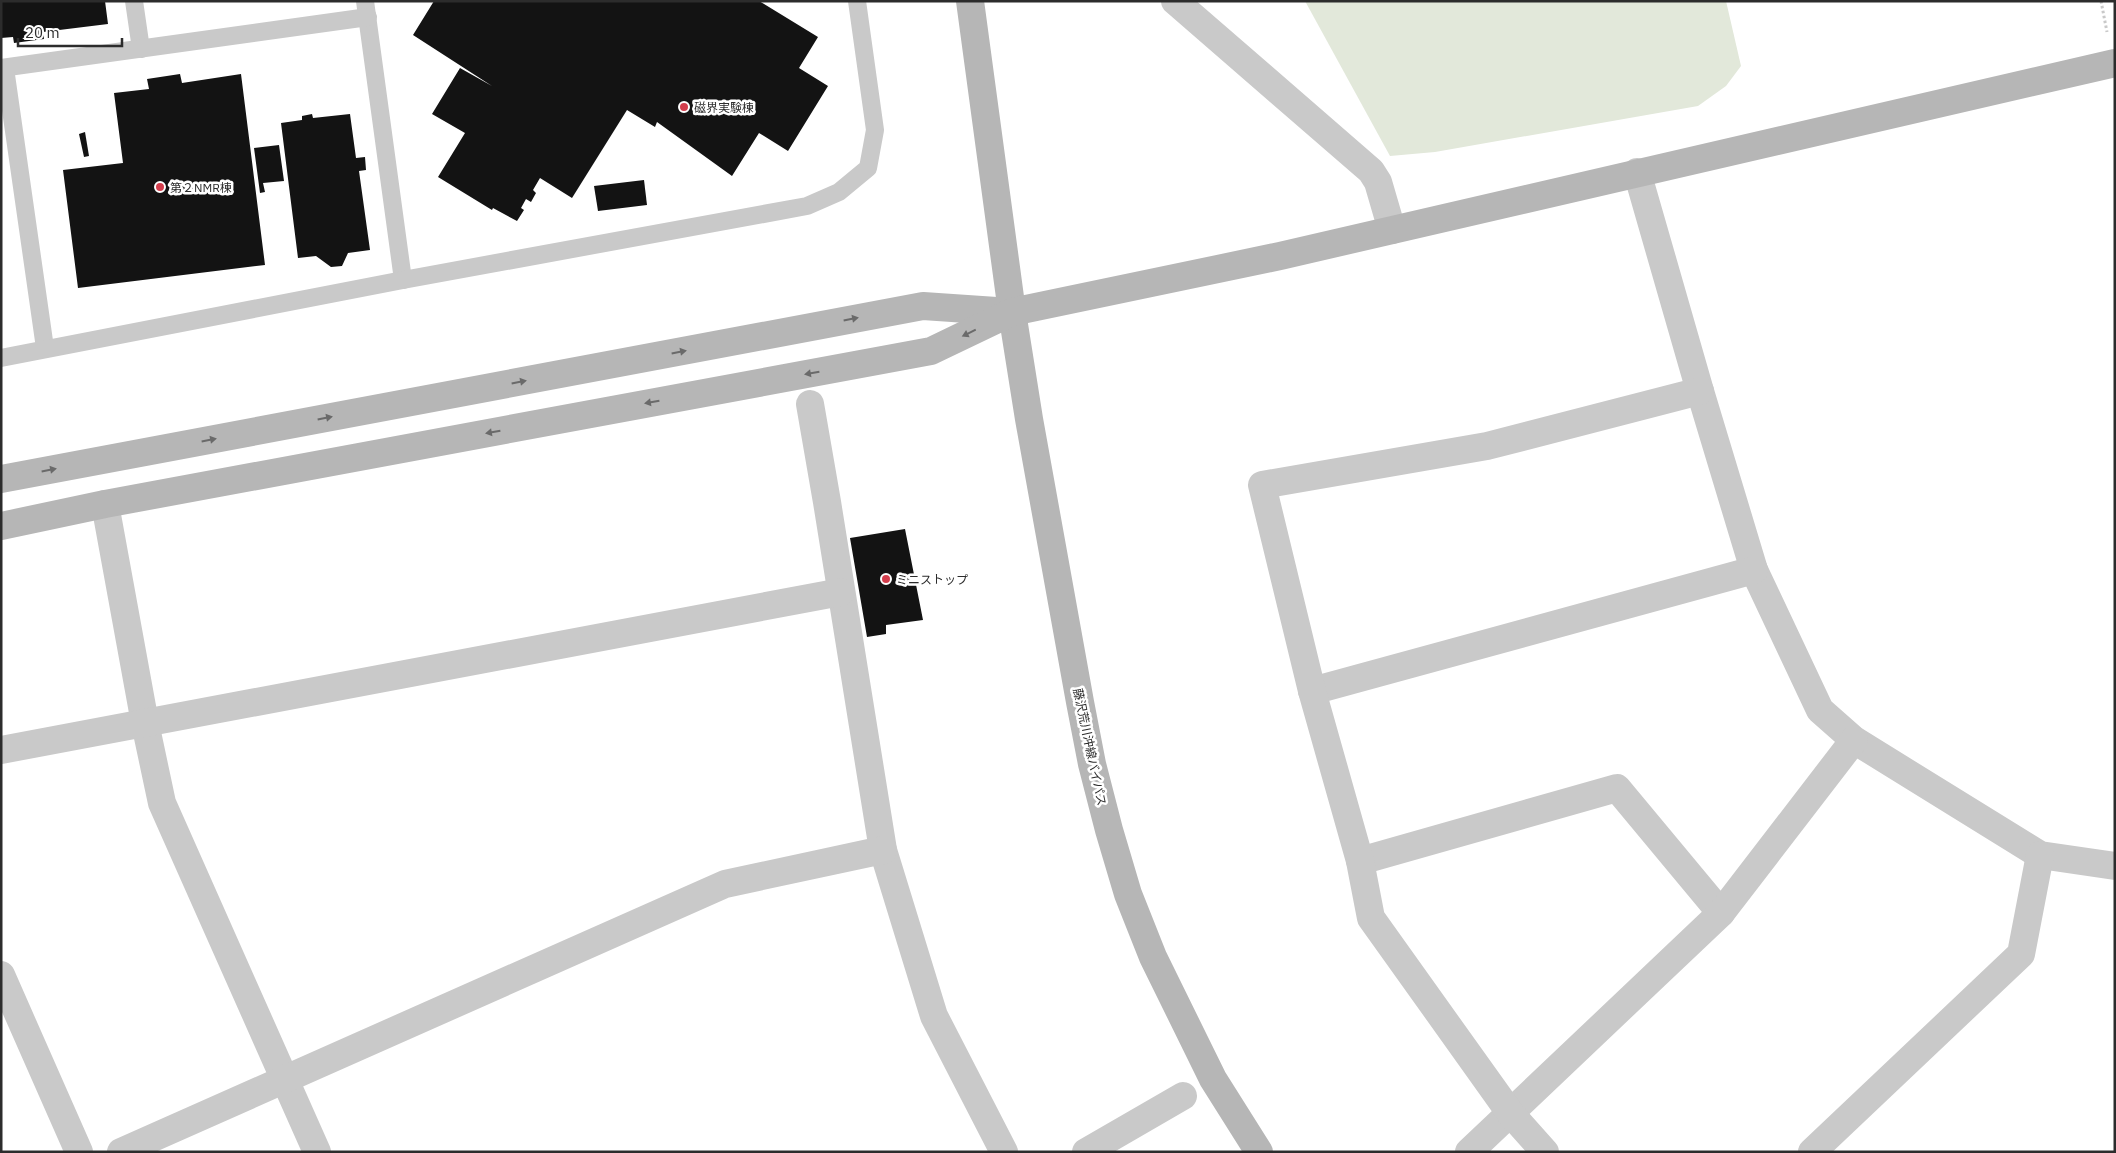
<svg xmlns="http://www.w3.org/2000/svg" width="2116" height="1153" font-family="'IBM Plex Sans','Noto Sans JP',sans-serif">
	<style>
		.green { fill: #e2e8da }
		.building { fill: #131313 }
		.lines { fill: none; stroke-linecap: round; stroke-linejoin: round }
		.path { stroke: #c9c9c9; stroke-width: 3; stroke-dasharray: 2.5 2.5; stroke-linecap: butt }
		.lane { stroke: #c9c9c9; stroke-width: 18 }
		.street { stroke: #c9c9c9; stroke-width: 28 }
		.secondary { stroke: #b6b6b6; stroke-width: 28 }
		.oneway { fill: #6a6a6a }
		.poi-dot { fill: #d33d4c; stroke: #fff; stroke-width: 2 }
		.labels { text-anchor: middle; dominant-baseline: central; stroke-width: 5; stroke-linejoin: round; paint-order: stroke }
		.poi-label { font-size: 12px; fill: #2c2c2c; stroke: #fff; text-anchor: start }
		.street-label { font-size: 12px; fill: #2c2c2c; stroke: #fff }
	</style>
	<rect width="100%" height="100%" fill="#fff"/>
	<polygon class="green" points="1305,1 1726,1 1741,66 1726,86 1698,106 1435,152 1390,156"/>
	<g class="building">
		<polygon points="1,1 105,1 108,24 43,32 44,39 14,43 13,37 1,38"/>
		<polygon points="434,1 759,1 818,37 799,68 828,86 788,151 759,133 732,176 657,122 655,127 627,110 572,198 540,178 533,190 536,193 531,202 526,199 521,208 524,210 517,221 493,208 492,210 438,177 465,133 432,114 460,68 492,86 413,35"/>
		<polygon points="180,74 182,83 241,74 265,265 78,288 63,170 123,163 114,93 149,89 147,79"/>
		<polygon points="312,114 313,118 350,114 356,158 365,157 366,170 359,171 370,250 348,253 342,266 331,267 316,256 298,258 281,123 302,120 302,116"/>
		<polygon points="85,132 89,156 84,157 79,134"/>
		<polygon points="279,145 284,181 263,183 265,192 260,193 254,148"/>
		<polygon points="644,180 647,205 598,211 594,186"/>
		<polygon points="905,529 923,620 886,625 886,634 867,637 850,538"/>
	</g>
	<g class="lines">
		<polyline class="path" points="2101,1 2107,32"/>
		<g class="lane">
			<polyline points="134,1 141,49"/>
			<polyline points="365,1 403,280"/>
			<polyline points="1,68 368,17"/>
			<polyline points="5,68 45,348"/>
			<polyline points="1,358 403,280 807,206 839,192 868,168 875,130 857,1"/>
		</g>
		<g class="street">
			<polyline points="1175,1 1371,171 1378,182 1392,230"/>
			<polyline points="1637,172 1700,391 1754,570 1820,710 1854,740 2040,855 2115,866"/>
			<polyline points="810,404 827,502 883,850 934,1016 1004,1152"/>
			<polyline points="105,504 145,723 162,803 317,1152"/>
			<polyline points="1312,691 1754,570"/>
			<polyline points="1,750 841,592"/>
			<polyline points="1360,861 1617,788 1721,913"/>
			<polyline points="1,975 79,1152"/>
			<polyline points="121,1152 725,884 883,850"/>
			<polyline points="1086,1152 1183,1096"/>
			<polyline points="1469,1152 1721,913 1854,740"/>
			<polyline points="1545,1152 1511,1114 1371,918 1360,861 1312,691 1262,485 1487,446 1700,391"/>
			<polyline points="1812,1152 2021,954 2040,855"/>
		</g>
		<g class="secondary">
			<polyline points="970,1 1012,312 1029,419 1080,702 1092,764 1109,830 1128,894 1153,957 1213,1079 1259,1152"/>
			<polyline points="1,479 923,306 1011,312"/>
			<polyline points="1,526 105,504 931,351 1012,312 1280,256 2115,63"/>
		</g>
	</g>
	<defs><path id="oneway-solid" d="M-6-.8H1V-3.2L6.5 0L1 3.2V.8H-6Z" transform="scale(1.25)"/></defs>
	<g class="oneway">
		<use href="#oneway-solid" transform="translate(851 319) rotate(-11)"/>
		<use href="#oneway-solid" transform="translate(969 333) rotate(154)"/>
		<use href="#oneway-solid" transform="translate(679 352) rotate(-11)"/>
		<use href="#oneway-solid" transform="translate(812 373) rotate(170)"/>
		<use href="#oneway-solid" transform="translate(519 382) rotate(-11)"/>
		<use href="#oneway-solid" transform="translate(652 402) rotate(170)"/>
		<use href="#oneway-solid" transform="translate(325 418) rotate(-11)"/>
		<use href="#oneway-solid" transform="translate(493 432) rotate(170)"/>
		<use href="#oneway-solid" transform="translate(209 440) rotate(-11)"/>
		<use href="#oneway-solid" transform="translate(49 470) rotate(-11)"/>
	</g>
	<g class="poi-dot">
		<circle cx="684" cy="107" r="5"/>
		<circle cx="160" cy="187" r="5"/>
		<circle cx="886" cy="579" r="5"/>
	</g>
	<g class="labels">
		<g class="poi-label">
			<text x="694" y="107">磁界実験棟</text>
			<text x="170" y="187">第２NMR棟</text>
			<text x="896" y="579">ミニストップ</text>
		</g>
		<g class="street-label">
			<text transform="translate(1090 747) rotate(78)">藤沢荒川沖線バイパス</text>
		</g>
	</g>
	<rect width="2116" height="1153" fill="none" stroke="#2c2c2c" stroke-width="5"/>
	<path d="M18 38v8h104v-8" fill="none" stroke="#2c2c2c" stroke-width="2.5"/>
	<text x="25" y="38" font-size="15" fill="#2c2c2c" stroke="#ffffff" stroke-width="4" paint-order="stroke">20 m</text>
</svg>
